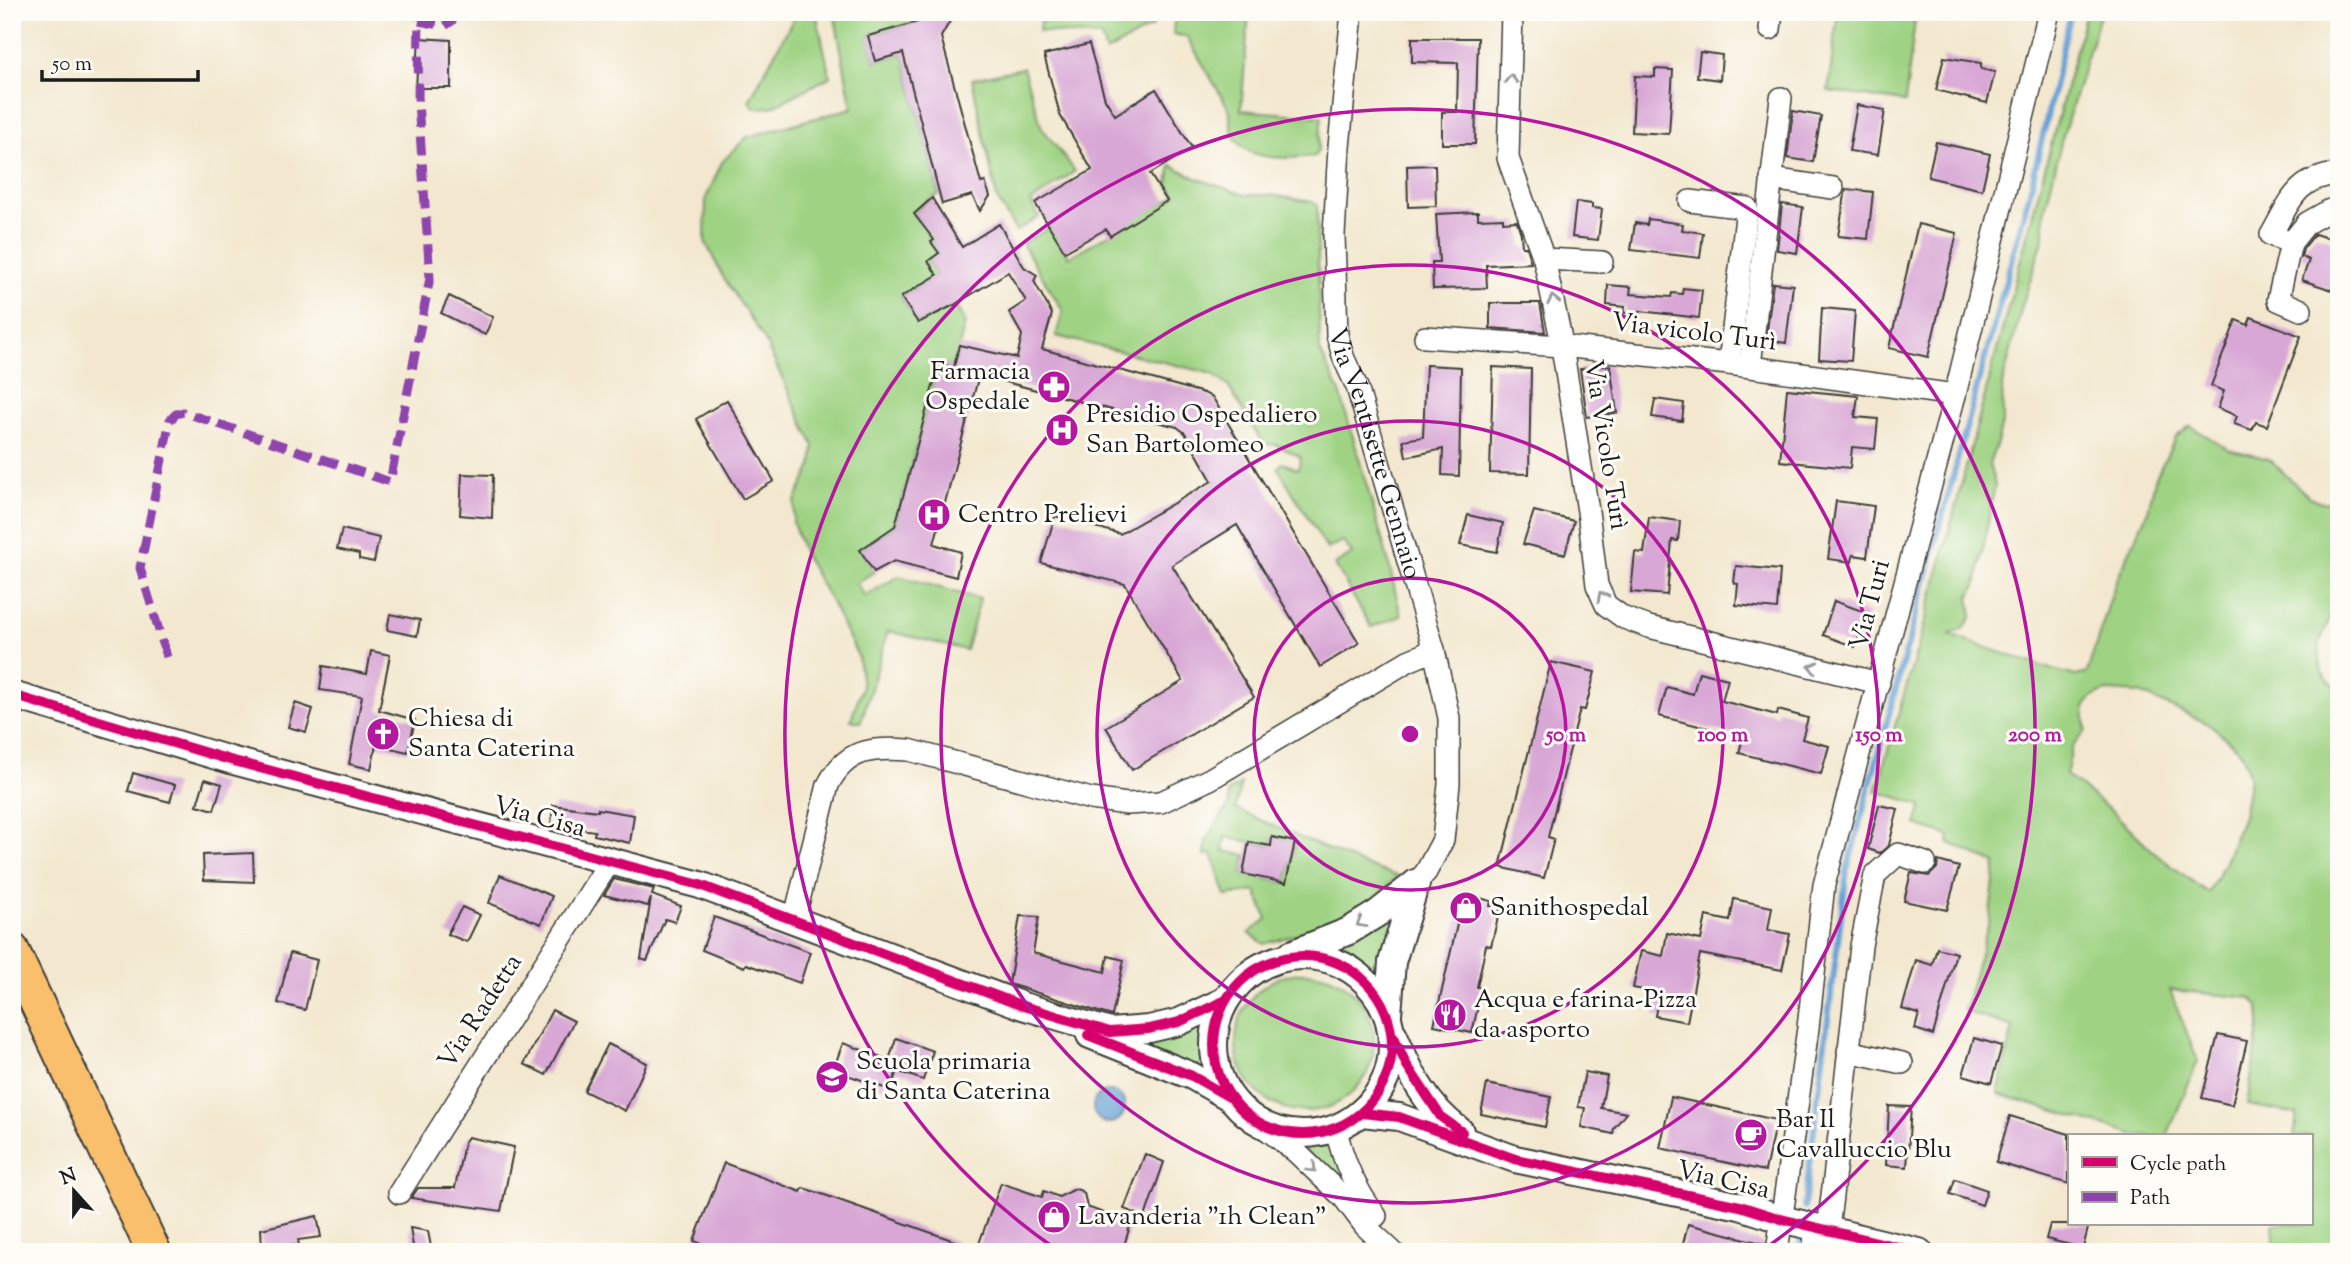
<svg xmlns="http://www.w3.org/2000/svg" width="2351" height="1264" font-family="'Sorts Mill Goudy',serif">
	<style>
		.green { fill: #9fd383; stroke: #5e7850; stroke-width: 2; fill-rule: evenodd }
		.water { fill: #65a0d5; stroke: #405e78; stroke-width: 2 }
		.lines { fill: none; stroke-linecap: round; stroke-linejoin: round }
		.stream { stroke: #65a0d5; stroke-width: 6 }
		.building { fill: #d8a7d5 }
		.minor-casing { stroke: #3c3b37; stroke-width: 24 }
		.tertiary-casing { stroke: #3c3b37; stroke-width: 30 }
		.primary-casing { stroke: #3c3b37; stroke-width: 37 }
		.minor { stroke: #fff; stroke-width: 21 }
		.tertiary { stroke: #fff; stroke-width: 26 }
		.primary { stroke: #f9bf6d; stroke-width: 33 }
		.quiet { stroke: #8e44ad; stroke-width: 9; stroke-dasharray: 18 9; stroke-linecap: butt }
		.cycleway-casing { stroke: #fdfcf7; stroke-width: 15 }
		.cycleway { stroke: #d6006c; stroke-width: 10 }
		.oneway { stroke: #999 }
		.ring { fill: none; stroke: #b5179e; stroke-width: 3.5 }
		.labels { text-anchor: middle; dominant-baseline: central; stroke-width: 6; stroke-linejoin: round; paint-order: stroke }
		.street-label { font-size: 26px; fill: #1c1c1c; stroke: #fdfcf7 }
		.poi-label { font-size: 26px; fill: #1c1c1c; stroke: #fdfcf7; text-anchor: start }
		.centre { fill: #b5179e; stroke: #fdfcf7; stroke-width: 3.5 }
		.ring-label { font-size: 21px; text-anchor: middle; font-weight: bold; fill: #b5179e; stroke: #fdfcf7; stroke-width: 6; stroke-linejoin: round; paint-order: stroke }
	</style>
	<rect width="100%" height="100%" fill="#fdfcf7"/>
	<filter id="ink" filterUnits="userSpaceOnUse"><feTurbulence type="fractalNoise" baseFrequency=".0143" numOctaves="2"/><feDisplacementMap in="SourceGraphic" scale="14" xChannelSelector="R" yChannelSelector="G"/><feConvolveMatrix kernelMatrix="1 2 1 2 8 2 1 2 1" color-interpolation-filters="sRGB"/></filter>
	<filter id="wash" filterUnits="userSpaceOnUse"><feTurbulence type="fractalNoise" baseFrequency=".00686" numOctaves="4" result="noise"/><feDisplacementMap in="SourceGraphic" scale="28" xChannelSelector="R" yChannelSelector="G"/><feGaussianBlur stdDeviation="1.57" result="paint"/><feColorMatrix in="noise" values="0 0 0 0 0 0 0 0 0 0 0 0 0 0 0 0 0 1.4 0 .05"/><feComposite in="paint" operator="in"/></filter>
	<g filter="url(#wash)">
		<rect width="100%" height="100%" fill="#f3e8cf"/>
		<g class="green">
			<polygon points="797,12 816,12 830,77 772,107 754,108 749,101"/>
			<polygon points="834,12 924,12 918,22 869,36 875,61 903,53 939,194 924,203 914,214 918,220 942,235 932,242 939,253 928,261 937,275 901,297 918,323 954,303 965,322 954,367 939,364 895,526 861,550 874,572 856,583 865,596 899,576 980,599 966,650 888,631 861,722 851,720 862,686 858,656 830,600 804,554 793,523 795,501 812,466 814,446 764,339 722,275 705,241 706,198 722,162 747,137 852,108"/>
			<polygon points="1041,12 1154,12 1153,26 1106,52 1101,37 1039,31"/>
			<path d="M1175,12H1249L1241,110L1322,117L1318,151L1315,156C1278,159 1227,164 1230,111L1187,37L1173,34Z"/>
			<polygon points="1838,12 1916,12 1905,102 1828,91"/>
			<path d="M2086,12H2101L2062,139L2044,214V237L2022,306L2002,385L2003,419L1998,440L1989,464L1995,485L1976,586L1969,597L1972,617L1963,629L1949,635L2053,670L2076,676L2087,673L2115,584L2149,508L2155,479L2176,437L2190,426L2228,449L2269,459L2309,497L2321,502L2339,503V596L2318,646L2322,673L2331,683L2339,687V1252H2275L2273,1224H2311V1136H2294L2297,1114L2247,1105L2260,1021L2259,1006L2252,998L2170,990L2198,1061L2167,1136H2140L1998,1094L2013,1027L1964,1011L1989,922L1996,864L1949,843L1950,836L1916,825L1922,805L1876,791L1924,626ZM2106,691L2140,693L2211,725L2242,753L2250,778L2243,816L2224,864L2208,893L2156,854L2115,814L2066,775L2072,747L2086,731L2084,707L2092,697Z"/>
			<polygon points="1023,68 1042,128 1075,171 1031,202 1039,217 1016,231 997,199 972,79"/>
			<polygon points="1171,165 1198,179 1245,195 1271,195 1312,202 1317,205 1320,351 1340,392 1387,556 1401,616 1371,627 1335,565 1352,554 1343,541 1327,549 1278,468 1282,463 1298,469 1301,457 1277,445 1263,444 1228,386 1213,374 1056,336 1063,311 1022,243 1051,227 1069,257 1175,196 1168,184"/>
			<path d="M1241,784L1235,809L1361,864L1397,876L1373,903L1342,921L1264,944L1249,933L1267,919L1256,891L1226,896L1212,854L1205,855L1206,840L1229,805L1228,792ZM1225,837L1271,846L1273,837L1295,843L1286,883L1243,874L1246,855L1223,851Z"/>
			<path d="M1405,900L1380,979C1366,961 1352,954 1331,946Z"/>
			<circle cx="1305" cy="1042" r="69"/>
			<polygon points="1207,1013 1204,1043 1213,1079 1113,1037"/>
			<polygon points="1332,1138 1350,1195 1298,1144"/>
		</g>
		<circle class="water" cx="1109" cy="1107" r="16"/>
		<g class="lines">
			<g class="stream">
				<polyline points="1804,1207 1847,870 2030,191 2071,12"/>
				<polyline points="1798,1252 1801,1238"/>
			</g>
		</g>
		<g id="blocks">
			<g class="building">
				<polygon points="924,12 955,12 941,37 981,183 985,182 990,196 980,211 972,195 942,204 903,53 875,61 868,36 918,22"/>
				<polygon points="419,38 451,40 451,88 416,88"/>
				<polygon points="1412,38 1478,38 1475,144 1442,144 1442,112 1457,112 1458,63 1412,62"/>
				<polygon points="1089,44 1105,99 1115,115 1156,89 1192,148 1150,174 1167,201 1110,236 1106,229 1065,252 1035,203 1092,170 1060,115 1044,55"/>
				<polygon points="1700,52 1722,55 1720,80 1697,77"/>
				<polygon points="1944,57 1981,63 1981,69 1995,72 1987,103 1936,90"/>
				<polygon points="1655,69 1673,70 1669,134 1632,132 1635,76 1655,77"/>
				<polygon points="1857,105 1885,110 1878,155 1849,151"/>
				<polygon points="1793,111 1821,116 1813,162 1787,158"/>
				<polygon points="1936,142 1990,154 1982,190 1928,177"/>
				<polygon points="1435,165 1436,206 1408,207 1407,166"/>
				<polygon points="1846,189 1873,192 1868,239 1838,236"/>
				<polygon points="932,198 962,247 999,224 1024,267 1037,275 1034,281 1052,314 1042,349 1204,393 1213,398 1359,643 1320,667 1237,525 1172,565 1254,697 1132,770 1106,727 1183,681 1125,584 1041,563 1055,516 1120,534 1212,481 1185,433 1177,427 979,375 934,544 961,552 956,577 894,561 874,572 860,550 895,526 939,364 954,367 959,345 1017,358 1022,335 1009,312 1026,301 1008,272 954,305 918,323 901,297 937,275 928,261 939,253 931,242 934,240 914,214"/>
				<polygon points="1576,202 1592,204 1592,208 1602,209 1598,240 1572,237"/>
				<polygon points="1782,204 1803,207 1797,253 1777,250"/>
				<polygon points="1478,212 1478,219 1503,218 1503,222 1517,221 1521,234 1522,247 1526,247 1531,263 1486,265 1487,288 1433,289 1432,262 1439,262 1436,214"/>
				<polygon points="1648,219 1683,224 1682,230 1703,233 1700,258 1631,250 1635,223 1647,225"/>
				<polygon points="1918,224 1957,233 1928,357 1889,348"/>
				<polygon points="2315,234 2339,242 2339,281 2335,291 2302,280 2309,260 2301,257 2303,249"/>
				<polygon points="1773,283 1793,285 1786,343 1766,340"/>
				<polygon points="1608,285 1631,287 1630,294 1671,297 1672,293 1682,294 1683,288 1702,290 1699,318 1640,311 1640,314 1624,313 1625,307 1607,305"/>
				<polygon points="449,296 493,317 485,335 441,313"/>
				<polygon points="1490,303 1540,303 1545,332 1490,328"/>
				<polygon points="1822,308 1855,311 1851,361 1819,359"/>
				<polygon points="2251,317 2301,336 2267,426 2256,422 2252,430 2234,424 2237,416 2218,408 2224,391 2211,386 2236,320 2248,325"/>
				<polygon points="1426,365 1461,367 1459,476 1442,475 1443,449 1406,457 1403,440 1423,437"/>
				<polygon points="1610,365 1617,413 1587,417 1580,369"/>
				<polygon points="1493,367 1531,369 1529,474 1490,473"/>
				<polygon points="1787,389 1858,396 1855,417 1878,419 1875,449 1852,447 1850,468 1780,461"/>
				<polygon points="1655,399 1684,403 1682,421 1652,417"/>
				<polygon points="727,400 774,481 743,499 696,419"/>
				<polygon points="462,474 493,475 492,518 460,515"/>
				<polygon points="1836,501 1874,506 1867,557 1853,555 1852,562 1828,559"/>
				<polygon points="1534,511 1574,521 1565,554 1523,544"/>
				<polygon points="1468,515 1503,523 1497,552 1460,545"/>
				<polygon points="1649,517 1680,521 1678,541 1672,540 1667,595 1631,592 1635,552 1644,553"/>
				<polygon points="342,529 379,538 374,562 359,559 359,554 337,549"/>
				<polygon points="1736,566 1780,570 1777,609 1736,605 1738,584 1734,583"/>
				<polygon points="1834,601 1868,613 1855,647 1823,635"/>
				<polygon points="390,614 420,620 417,636 387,630"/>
				<polygon points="371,651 390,655 379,710 415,720 408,752 376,745 371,769 349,764 362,696 320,690 323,666 367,674"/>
				<polygon points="1551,662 1595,672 1585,710 1580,709 1548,837 1554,839 1544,878 1500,867"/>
				<polygon points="1699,672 1728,679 1722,701 1777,715 1778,710 1808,718 1802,739 1829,746 1821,774 1739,753 1743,737 1659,716 1667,687 1693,694"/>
				<polygon points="295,703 313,709 306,732 288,727"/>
				<polygon points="133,773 175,785 170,802 128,791"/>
				<polygon points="205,779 222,784 214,810 197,805"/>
				<polygon points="553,805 598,811 598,809 634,815 630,843 594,835 595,831 551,825"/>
				<polygon points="1879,805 1898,809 1889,845 1880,853 1868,849"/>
				<polygon points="1272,837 1295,842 1286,883 1243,874 1249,842 1271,846"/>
				<polygon points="253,853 254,882 204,880 203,855"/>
				<polygon points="1938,861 1959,867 1947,910 1904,901 1911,873 1929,876 1937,868"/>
				<polygon points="500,875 552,896 541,924 489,903"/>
				<polygon points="614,879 654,889 652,895 681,906 675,922 665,919 647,961 641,959 651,898 648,906 604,895"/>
				<polygon points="1464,894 1491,901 1490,906 1500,909 1491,946 1486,945 1477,987 1482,988 1472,1033 1434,1025"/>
				<polygon points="1734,899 1772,907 1768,930 1790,934 1782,970 1700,954 1687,1022 1655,1016 1659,993 1633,988 1641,951 1663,956 1667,933 1701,940 1706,916 1730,921"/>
				<polygon points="462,907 480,915 467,942 447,934"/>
				<polygon points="1020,916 1039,917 1033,953 1105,972 1108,956 1124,960 1112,1016 1009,984"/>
				<polygon points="714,917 810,952 800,983 746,964 744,967 702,950"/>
				<polygon points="1937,948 1956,953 1933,1035 1915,1029 1919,1014 1902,1009 1916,960 1932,965"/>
				<polygon points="290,953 317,960 305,1010 278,1003"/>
				<polygon points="552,1010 574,1021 546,1075 524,1064"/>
				<polygon points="2218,1035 2247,1041 2232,1105 2202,1098"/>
				<polygon points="896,1038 933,1051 923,1080 897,1071 890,1090 833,1070 843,1043 889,1060"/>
				<polygon points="1974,1038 2002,1046 1991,1083 1963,1075"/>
				<polygon points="608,1044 647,1063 625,1111 584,1091"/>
				<polygon points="1585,1072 1607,1076 1601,1108 1626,1113 1614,1128 1613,1134 1581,1127 1585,1108 1578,1107"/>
				<polygon points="1487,1084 1551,1097 1545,1127 1481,1114"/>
				<polygon points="1671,1097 1776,1120 1765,1171 1660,1148"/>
				<polygon points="1889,1106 1911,1107 1907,1167 1886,1165"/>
				<polygon points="2010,1116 2069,1134 2069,1184 1996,1162"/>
				<polygon points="468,1137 514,1147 501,1211 411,1198 418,1188 455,1188 464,1143"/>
				<polygon points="1145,1154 1164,1162 1145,1217 1124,1209"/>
				<polygon points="724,1163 801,1192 803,1188 819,1193 977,1249 1001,1183 1042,1197 1044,1191 1059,1197 1075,1189 1079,1190 1084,1193 1087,1207 1131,1223 1122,1252 724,1252 694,1241"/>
				<polygon points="1955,1179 1987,1190 1982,1205 1950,1194"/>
				<polygon points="317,1216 321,1237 298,1240 299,1245 262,1248 261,1229"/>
				<polygon points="1688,1224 1765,1244 1764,1252 1681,1252"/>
				<polygon points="2050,1224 2089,1224 2083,1248 2046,1239"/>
				<polygon points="410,1228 428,1231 432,1252 414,1252"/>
			</g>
		</g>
	</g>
	<g filter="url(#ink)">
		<use href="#blocks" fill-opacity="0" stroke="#3c3b37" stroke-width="2"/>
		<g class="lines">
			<defs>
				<g id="minor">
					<path id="s1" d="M1352,12L1339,147L1334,235L1337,335L1344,359L1357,387L1434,650L1449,718V784L1443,840L1426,872L1416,883"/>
					<polyline points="1512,12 1508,158 1544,259 1560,334 1588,511 1597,585 1606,605 1624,618 1649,627 1879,683"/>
					<polyline points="1770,29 1772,12"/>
					<polyline points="1771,179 1833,188"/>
					<polyline points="1690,201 1747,208 1729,364"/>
					<polyline points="2291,243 2307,223 2330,210 2339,211"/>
					<polyline points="1544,259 1602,262"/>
					<path d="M2301,310L2278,300L2291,243L2271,235C2290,202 2296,177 2339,174"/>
					<polyline points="1425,337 1562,346 1729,364 1955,395"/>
					<polyline points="1750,366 1781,98"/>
					<path d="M794,920L828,785C846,749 872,747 909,750L1091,799L1127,804L1161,802L1210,779L1408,661L1434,650"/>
					<polyline points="1848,1051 1902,1063"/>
					<polyline points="1260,1124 1296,1152 1344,1198 1365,1226 1393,1252"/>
					<path d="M1336,1129C1343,1162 1355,1189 1376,1216"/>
					<polyline points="399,1193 610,861"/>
					<polyline points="1828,1230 1861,946 1875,875 1898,854 1925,863"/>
					<polyline points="1777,1252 1808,1028 1824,885 1955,395 2049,12"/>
					<polyline points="1813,1252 1816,1228"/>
				</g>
				<g id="tertiary">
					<polyline points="12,695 230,760 700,885 1023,1006 1110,1032 1149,1029 1179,1022 1226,1000"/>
					<polyline points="1291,954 1349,931 1378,913 1416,883"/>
					<circle cx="1303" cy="1045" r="89"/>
					<polyline points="1388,1014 1392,962 1416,883"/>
					<polyline points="1090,1035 1192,1076 1229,1097"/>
					<path d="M1394,1035C1410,1073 1426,1107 1460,1131"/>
					<polyline points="1362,1113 1399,1117 1515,1159 1740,1206 1781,1219 1919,1252"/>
				</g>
				<polyline id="primary" points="12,950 154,1252"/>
			</defs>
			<use href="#minor" class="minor-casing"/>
			<use href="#tertiary" class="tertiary-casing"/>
			<use href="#primary" class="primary-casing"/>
			<use href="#minor" class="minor"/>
			<use href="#tertiary" class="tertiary"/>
			<use href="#primary" class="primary"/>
			<g class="quiet">
				<polyline points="419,21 445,26 452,21 454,12"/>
				<polyline points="167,657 140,568 170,420 176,414 183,412 390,482 430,278 418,102 419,12"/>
			</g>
			<defs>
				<g id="cycleway">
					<polyline points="12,695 230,760 700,885 1023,1006 1110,1032 1149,1029 1179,1022 1226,1000"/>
					<circle cx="1303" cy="1045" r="89"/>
					<polyline points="1088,1035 1192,1076 1229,1097"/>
					<polyline points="1394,1037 1406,1064 1441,1117 1462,1132"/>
					<polyline points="1362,1113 1399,1117 1515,1159 1740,1206 1781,1219 1919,1252"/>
				</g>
			</defs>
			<use href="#cycleway" class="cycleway-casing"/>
			<use href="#cycleway" class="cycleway"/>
		</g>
		<defs><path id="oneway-chevron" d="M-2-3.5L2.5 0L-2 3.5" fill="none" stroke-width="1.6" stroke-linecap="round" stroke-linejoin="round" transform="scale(1.75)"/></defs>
		<g class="oneway">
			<use href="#oneway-chevron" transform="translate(1511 79) rotate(-89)"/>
			<use href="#oneway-chevron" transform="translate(1553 300) rotate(-102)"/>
			<use href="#oneway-chevron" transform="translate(1602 596) rotate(-118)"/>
			<use href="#oneway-chevron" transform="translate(1813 667) rotate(-166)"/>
			<use href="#oneway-chevron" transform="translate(1361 923) rotate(150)"/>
			<use href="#oneway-chevron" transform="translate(1312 1168) rotate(44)"/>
		</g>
	</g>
	<g class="ring">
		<circle cx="1410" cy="734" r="156"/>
		<circle cx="1410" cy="734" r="313"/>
		<circle cx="1410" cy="734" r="469"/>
		<path d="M1056 1249A625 625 0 1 1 1764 1249"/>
	</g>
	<defs>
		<symbol id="pharmacy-disc" viewBox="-11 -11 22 22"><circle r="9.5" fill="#b5179e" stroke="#fdfcf7"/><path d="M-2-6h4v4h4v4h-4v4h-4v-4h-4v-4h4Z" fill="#fff"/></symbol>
		<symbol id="hospital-disc" viewBox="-11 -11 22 22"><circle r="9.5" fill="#b5179e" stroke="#fdfcf7"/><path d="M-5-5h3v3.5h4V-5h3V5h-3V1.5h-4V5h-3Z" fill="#fff"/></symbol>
		<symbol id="church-disc" viewBox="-11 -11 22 22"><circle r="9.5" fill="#b5179e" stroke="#fdfcf7"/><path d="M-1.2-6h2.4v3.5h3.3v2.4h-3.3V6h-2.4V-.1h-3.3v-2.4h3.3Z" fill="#fff"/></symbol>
		<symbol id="shop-disc" viewBox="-11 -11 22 22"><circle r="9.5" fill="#b5179e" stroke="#fdfcf7"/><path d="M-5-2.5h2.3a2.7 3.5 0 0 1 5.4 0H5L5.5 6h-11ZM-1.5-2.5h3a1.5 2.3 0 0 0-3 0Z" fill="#fff"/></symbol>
		<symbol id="restaurant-disc" viewBox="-11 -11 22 22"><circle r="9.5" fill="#b5179e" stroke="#fdfcf7"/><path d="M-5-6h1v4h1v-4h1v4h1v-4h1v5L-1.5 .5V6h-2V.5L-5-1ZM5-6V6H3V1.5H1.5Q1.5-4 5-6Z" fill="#fff"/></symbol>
		<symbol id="school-disc" viewBox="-11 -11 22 22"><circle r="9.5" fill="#b5179e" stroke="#fdfcf7"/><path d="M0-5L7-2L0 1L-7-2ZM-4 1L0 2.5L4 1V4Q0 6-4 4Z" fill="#fff"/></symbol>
		<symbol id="cafe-disc" viewBox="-11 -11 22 22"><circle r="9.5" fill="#b5179e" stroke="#fdfcf7"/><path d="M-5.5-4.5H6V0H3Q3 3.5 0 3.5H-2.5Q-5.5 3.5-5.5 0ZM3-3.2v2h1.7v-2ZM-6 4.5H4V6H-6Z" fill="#fff"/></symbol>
	</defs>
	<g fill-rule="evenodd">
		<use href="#pharmacy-disc" x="1035" y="368" width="38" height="38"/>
		<use href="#hospital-disc" x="1043" y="411" width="38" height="38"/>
		<use href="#hospital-disc" x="915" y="496" width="38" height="38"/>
		<use href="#church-disc" x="364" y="715" width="38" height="38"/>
		<use href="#shop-disc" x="1447" y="889" width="38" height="38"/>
		<use href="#restaurant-disc" x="1431" y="996" width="38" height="38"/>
		<use href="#school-disc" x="813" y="1058" width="38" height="38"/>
		<use href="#cafe-disc" x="1732" y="1116" width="38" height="38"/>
		<use href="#shop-disc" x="1035" y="1198" width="38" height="38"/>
	</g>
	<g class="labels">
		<g class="street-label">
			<text transform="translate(1694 333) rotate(7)">Via vicolo Turì</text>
			<text transform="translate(1605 445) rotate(81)">Via Vicolo Turì</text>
			<text stroke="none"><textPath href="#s1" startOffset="448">Via Ventisette Gennaio</textPath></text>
			<text transform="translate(1871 605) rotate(-75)">Via Turi</text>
			<text transform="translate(539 818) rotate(15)">Via Cisa</text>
			<text transform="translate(481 1012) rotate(-57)">Via Radetta</text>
			<text transform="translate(1723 1181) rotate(13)">Via Cisa</text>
		</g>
		<g class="poi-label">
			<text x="1030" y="372" text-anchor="end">Farmacia<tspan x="1030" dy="30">Ospedale</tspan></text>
			<text x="1086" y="415">Presidio Ospedaliero<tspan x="1086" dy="30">San Bartolomeo</tspan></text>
			<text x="958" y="515">Centro Prelievi</text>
			<text x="408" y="719">Chiesa di<tspan x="408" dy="30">Santa Caterina</tspan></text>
			<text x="1490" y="908">Sanithospedal</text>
			<text x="1474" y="1000">Acqua e farina-Pizza<tspan x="1474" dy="30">da asporto</tspan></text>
			<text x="856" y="1062">Scuola primaria<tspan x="856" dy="30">di Santa Caterina</tspan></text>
			<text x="1776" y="1120">Bar Il<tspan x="1776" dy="30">Cavalluccio Blu</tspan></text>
			<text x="1078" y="1217">Lavanderia "1h Clean"</text>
		</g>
	</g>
	<circle cx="1410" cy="734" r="10" class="centre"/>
	<g class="ring-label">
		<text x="1566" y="741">50 m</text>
		<text x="1723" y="741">100 m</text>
		<text x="1879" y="741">150 m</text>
		<text x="2035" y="741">200 m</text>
	</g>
	<rect width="2351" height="1264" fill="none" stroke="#fdfcf7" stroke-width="42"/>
	<rect x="2068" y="1134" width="245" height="91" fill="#fdfcf7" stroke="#a3a29f" stroke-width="2"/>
	<rect x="2082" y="1157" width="35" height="10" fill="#d6006c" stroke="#a3a29f" stroke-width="2"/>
	<text x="2130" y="1170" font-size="21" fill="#1c1c1c">Cycle path</text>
	<rect x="2082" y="1192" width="35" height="10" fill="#8e44ad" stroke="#a3a29f" stroke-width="2"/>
	<text x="2130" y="1204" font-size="21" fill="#1c1c1c">Path</text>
	<g transform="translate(74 1191) rotate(339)" stroke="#fdfcf7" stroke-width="5" paint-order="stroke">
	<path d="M0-5L12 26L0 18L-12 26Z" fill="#1c1c1c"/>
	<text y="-10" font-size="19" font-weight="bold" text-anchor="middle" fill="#1c1c1c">N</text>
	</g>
	<path d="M42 70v10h156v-10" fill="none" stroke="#1c1c1c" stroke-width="3.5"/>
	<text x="52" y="70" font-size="21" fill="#1c1c1c" stroke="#fdfcf7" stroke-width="5" paint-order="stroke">50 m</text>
</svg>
